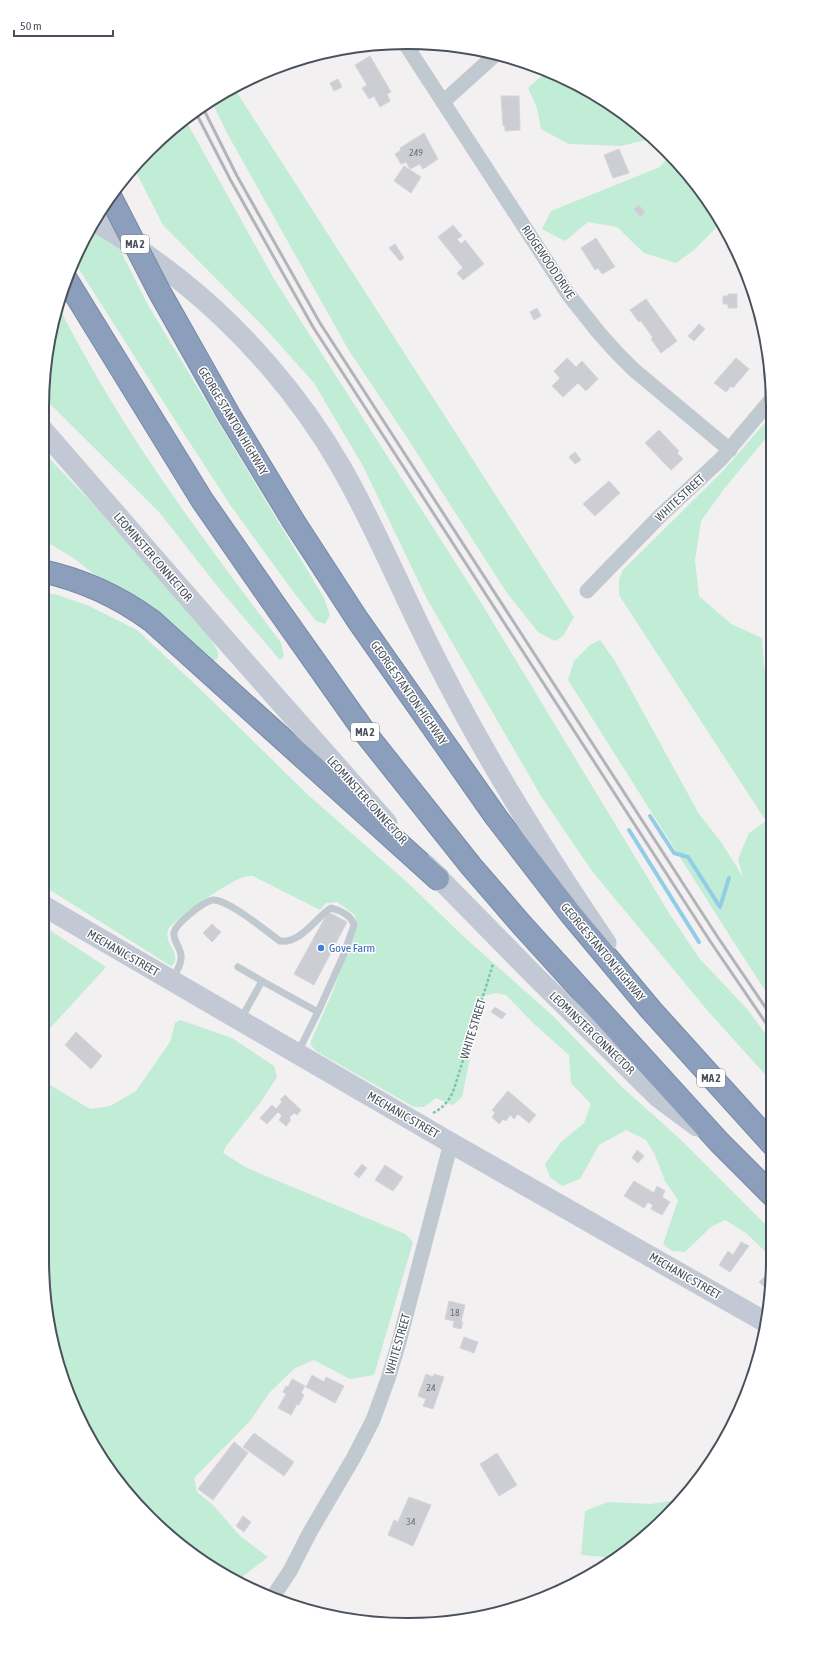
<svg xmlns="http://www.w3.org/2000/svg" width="815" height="1667" font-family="'Asap Condensed',sans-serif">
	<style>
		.green { fill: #c1ecd6 }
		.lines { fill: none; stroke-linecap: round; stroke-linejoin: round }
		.stream { stroke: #91cde6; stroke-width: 4 }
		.building { fill: #cdced4; stroke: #d4d5db }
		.motorway-casing { stroke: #7689a7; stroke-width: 24 }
		.path { stroke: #7bc8a9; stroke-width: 2.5; stroke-dasharray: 3 2; stroke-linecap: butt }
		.service { stroke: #c1c9d0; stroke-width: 7 }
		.minor { stroke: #c1c9d0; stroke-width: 15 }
		.secondary { stroke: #c2c9d5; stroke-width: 21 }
		.motorway { stroke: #8b9ebb; stroke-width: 22 }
		.rail { stroke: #b2b4b9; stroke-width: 3 }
		.motorway-bridge-casing { stroke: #7689a7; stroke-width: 24; stroke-linecap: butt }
		.motorway-bridge { stroke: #8b9ebb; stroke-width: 22 }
		.shop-dot { fill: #3f7fe0; stroke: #fff; stroke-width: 1.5 }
		.labels { text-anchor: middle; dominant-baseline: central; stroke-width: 3; stroke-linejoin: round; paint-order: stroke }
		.number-label { font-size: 10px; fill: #6a707a }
		.shield { fill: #fff; stroke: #80858d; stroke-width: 1 }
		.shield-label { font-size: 11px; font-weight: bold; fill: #49515c }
		.street-label { font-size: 12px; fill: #49515c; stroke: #fff }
		.shop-label { font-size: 12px; fill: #366cbe; stroke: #fff; text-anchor: start }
		.rim { fill: none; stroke: #49515c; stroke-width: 2 }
	</style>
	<rect width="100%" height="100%" fill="#f2f0f0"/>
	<g class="green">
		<polygon points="550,71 630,118 658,146 650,139 621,146 569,144 541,129 537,108 528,88 544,74"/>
		<polygon points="234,88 574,617 563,636 555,641 538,632 507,593 406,436 348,349 227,133 211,100"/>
		<polygon points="185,119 274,279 480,601 669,913 699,958 748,1010 772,1043 772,1082 707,1010 592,871 541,796 427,599 363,466 314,383 264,327 163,225 134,168 149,149"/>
		<polygon points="669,156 698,185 720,224 694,250 676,263 644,253 617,227 588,222 565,241 542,229 551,211 660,167"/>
		<polygon points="90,229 120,250 148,305 324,598 330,615 325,624 316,621 295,594 231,506 173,417 77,266 74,260"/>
		<path d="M58,306C84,356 113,406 144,453C187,518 234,580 281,643L284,656L280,660L222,592L159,512L43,397L49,336Z"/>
		<polygon points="770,417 770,433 724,489 701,521 695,560 699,596 731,624 762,638 764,667 771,691 772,1001 733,941 568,680 574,661 590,645 600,640 615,661 699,814 721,842 743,877 738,859 749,833 766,821 619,595 619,579 623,570 723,471"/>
		<polygon points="42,451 92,503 207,632 218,652 218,658 211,662 127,593 99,578 75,559 42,539"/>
		<path d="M42,594H55L89,606L137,630L200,689L307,794L408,883L464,937L552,1015L623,1088L679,1138L773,1232V1259L746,1233L725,1220L711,1227L685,1252L672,1251L663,1244L678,1200L665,1181L655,1155L646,1140L626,1130L599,1145L580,1179L562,1186L550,1177L545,1164L561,1142L584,1123L591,1104L571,1083L569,1055L533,1023L506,995L496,993L483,996L462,1097L453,1105L436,1098L424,1107H414L316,1051L311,1045V1041L331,996L357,926L355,915L337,902L326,903L320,910L253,876C250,876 247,876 244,877C231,880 173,919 168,930C163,943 184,956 171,966L42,885Z"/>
		<polygon points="42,925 106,967 42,1037"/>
		<polygon points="180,1020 232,1038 274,1066 277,1077 260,1103 226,1146 223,1153 247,1168 405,1234 413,1242 374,1375 350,1379 314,1360 295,1368 270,1392 250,1421 194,1478 197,1492 214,1506 239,1535 268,1557 237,1581 205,1564 118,1482 61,1377 42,1259 42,1080 90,1109 110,1106 136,1091 170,1042 175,1023"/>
		<polygon points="683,1499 630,1550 617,1558 581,1555 585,1511 608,1502 651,1504"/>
	</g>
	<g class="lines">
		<g class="stream">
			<polyline points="650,816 674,853 688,857 720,907 729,878"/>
			<polyline points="629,830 699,942"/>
		</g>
	</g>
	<g class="building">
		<polygon points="370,56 391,92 387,94 390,101 380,107 374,96 369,99 362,88 367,85 355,65"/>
		<polygon points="338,79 342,87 334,91 330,83"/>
		<polygon points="501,96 519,96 520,130 505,131 505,126 503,126"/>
		<polygon points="424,133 438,159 423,169 420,164 410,169 406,162 401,164 395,154 401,150 400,148"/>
		<polygon points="619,149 629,173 613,178 604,155"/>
		<polygon points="404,166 421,177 411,193 394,181"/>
		<polygon points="639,205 645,213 640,217 634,209"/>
		<polygon points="453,225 462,236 457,239 461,244 465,240 484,264 463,280 457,273 463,268 438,237"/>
		<polygon points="596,238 615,267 602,274 598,268 595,270 581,248"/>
		<polygon points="395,244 404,258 400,261 389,248"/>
		<polygon points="728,294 737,294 737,308 728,308 728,304 723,304 723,296 728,296"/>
		<polygon points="646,299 677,341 661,353 651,339 653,338 641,321 639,322 630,310"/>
		<polygon points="537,308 541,316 534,320 530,312"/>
		<polygon points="699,324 705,329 694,341 688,336"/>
		<polygon points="567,358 576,367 582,361 598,379 586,391 578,383 563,397 552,386 560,378 554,371"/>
		<polygon points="736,358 749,369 733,388 731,386 726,392 714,383"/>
		<polygon points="659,430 679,451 677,453 683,459 671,470 645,443"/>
		<polygon points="575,452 581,460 575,464 569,457"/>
		<polygon points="609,481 620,493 595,516 583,504"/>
		<polygon points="328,912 347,922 314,985 294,974"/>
		<polygon points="212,924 221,932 212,942 203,933"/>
		<polygon points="495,1007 506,1014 502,1019 491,1012"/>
		<polygon points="76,1032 102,1056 91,1069 65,1045"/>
		<polygon points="508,1091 536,1115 529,1123 518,1114 514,1119 510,1115 506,1121 503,1119 499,1124 492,1117 495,1113 492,1110"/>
		<polygon points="285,1095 301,1110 297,1115 294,1113 289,1118 291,1120 286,1126 279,1120 282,1116 278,1112 267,1124 260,1118 272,1105 276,1109 282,1102 280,1100"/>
		<polygon points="637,1150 644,1156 638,1163 632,1158"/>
		<polygon points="362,1164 367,1168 359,1178 354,1174"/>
		<polygon points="385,1165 403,1177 393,1191 375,1180"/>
		<polygon points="634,1181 654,1193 657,1186 665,1191 662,1197 670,1202 662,1215 651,1209 653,1205 648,1202 644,1208 624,1196"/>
		<polygon points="741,1242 749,1246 730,1272 719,1265 728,1251 733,1255"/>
		<polygon points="769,1273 771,1275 770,1293 759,1282"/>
		<polygon points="449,1301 465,1305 461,1322 463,1322 461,1329 453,1327 454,1321 445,1319"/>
		<polygon points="464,1337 478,1342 474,1353 460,1348"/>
		<polygon points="426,1374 433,1377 434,1374 444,1377 433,1409 423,1406 426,1399 418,1396"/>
		<polygon points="312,1375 324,1382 326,1377 344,1386 335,1403 306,1387"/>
		<polygon points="292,1379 305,1386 301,1393 304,1395 299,1405 297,1404 291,1415 278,1408 286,1394 283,1392 286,1386 288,1387"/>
		<polygon points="254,1433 294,1462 284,1476 243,1447"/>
		<polygon points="234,1442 248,1453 213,1500 198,1489"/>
		<polygon points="497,1453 517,1485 499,1496 480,1464"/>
		<polygon points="409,1497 431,1505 413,1546 388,1535 394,1520 398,1522"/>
		<polygon points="243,1516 251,1522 244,1532 236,1526"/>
	</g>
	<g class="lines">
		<defs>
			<g id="motorway">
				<polyline points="66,279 202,500 272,601 366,734 471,866 521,924 720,1143 773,1196"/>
				<polyline points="159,291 229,415 294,522 357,619 496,817 570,913 651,1010 773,1145"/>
				<path d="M42,571C83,580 118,596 152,621L438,879"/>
			</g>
		</defs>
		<use href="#motorway" class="motorway-casing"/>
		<path class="path" d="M433,1113C443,1108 450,1100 454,1089L493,964"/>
		<g class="service">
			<polyline points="238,967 262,981"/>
			<path d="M172,979C176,972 182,964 181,956C181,948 173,941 174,933C175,926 185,918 190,914C196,909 205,901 213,900C228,899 267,932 280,941C301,944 316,917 331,908C340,910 352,916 354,925L344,954L318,1012"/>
			<polyline points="241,1019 262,981 318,1012 298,1052"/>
		</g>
		<g class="minor">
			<polyline points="404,42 568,294 599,333 617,353 634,370 730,450"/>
			<polyline points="443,102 496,54"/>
			<polyline points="587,591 660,516 721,459 770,401"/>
			<polyline points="272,1598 290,1571 310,1532 354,1457 373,1420 388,1379 399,1342 451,1143"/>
		</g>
		<g class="secondary">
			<path d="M95,221C124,239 153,258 180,280C243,330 301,397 341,467C379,533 407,605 443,673C491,767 547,856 606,943"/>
			<polyline points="42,429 222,636 387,823"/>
			<polyline points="426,865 537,978 658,1097 697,1126"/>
			<polyline points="42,905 451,1143 767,1323"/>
		</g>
		<use href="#motorway" class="motorway"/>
		<g class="rail">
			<polyline points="202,106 237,176 320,323 717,936 772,1017"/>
			<polyline points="195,111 230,179 313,327 710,941 772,1032"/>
		</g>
		<defs>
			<polyline id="motorway-bridge" points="110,196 159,291"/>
		</defs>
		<use href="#motorway-bridge" class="motorway-bridge-casing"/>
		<use href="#motorway-bridge" class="motorway-bridge"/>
	</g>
	<circle class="shop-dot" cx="321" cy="948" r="4"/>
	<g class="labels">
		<g class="number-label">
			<text x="416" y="152">249</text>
			<text x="455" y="1312">18</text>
			<text x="431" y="1387">24</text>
			<text x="411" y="1521">34</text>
		</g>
		<g class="shield">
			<rect x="121" y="235" width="28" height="18" rx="3"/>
			<rect x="351" y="723" width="28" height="18" rx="3"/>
			<rect x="697" y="1069" width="28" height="18" rx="3"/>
		</g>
		<g class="shield-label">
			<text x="135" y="244">MA 2</text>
			<text x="365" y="732">MA 2</text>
			<text x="711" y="1078">MA 2</text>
		</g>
		<g class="street-label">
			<text transform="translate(548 262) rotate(56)">RIDGEWOOD DRIVE</text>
			<text transform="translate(233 421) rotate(59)">GEORGE STANTON HIGHWAY</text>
			<text transform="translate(680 498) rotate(-43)">WHITE STREET</text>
			<text transform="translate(153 557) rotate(49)">LEOMINSTER CONNECTOR</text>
			<text transform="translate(409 693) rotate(55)">GEORGE STANTON HIGHWAY</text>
			<text transform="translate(367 800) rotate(48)">LEOMINSTER CONNECTOR</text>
			<text transform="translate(603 952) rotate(50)">GEORGE STANTON HIGHWAY</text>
			<text transform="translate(123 953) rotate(30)">MECHANIC STREET</text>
			<text transform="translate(473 1029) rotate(-73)">WHITE STREET</text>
			<text transform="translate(592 1033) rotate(44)">LEOMINSTER CONNECTOR</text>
			<text transform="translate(403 1115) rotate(30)">MECHANIC STREET</text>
			<text transform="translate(685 1276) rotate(30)">MECHANIC STREET</text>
			<text transform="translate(398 1344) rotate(-74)">WHITE STREET</text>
		</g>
		<g class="shop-label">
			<text x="329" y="948">Gove Farm</text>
		</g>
	</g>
	<path d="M0 0H815V1667H0ZM407 49H408A358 358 0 0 1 766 407V1260A358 358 0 0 1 408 1618H407A358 358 0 0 1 49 1260V407A358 358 0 0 1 407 49Z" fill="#fff" fill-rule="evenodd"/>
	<path class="rim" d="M407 49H408A358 358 0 0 1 766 407V1260A358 358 0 0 1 408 1618H407A358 358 0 0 1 49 1260V407A358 358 0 0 1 407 49Z"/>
	<path d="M14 30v6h99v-6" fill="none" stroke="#49515c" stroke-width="2"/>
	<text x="20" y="30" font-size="12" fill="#49515c" stroke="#ffffff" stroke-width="3" paint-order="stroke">50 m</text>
</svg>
